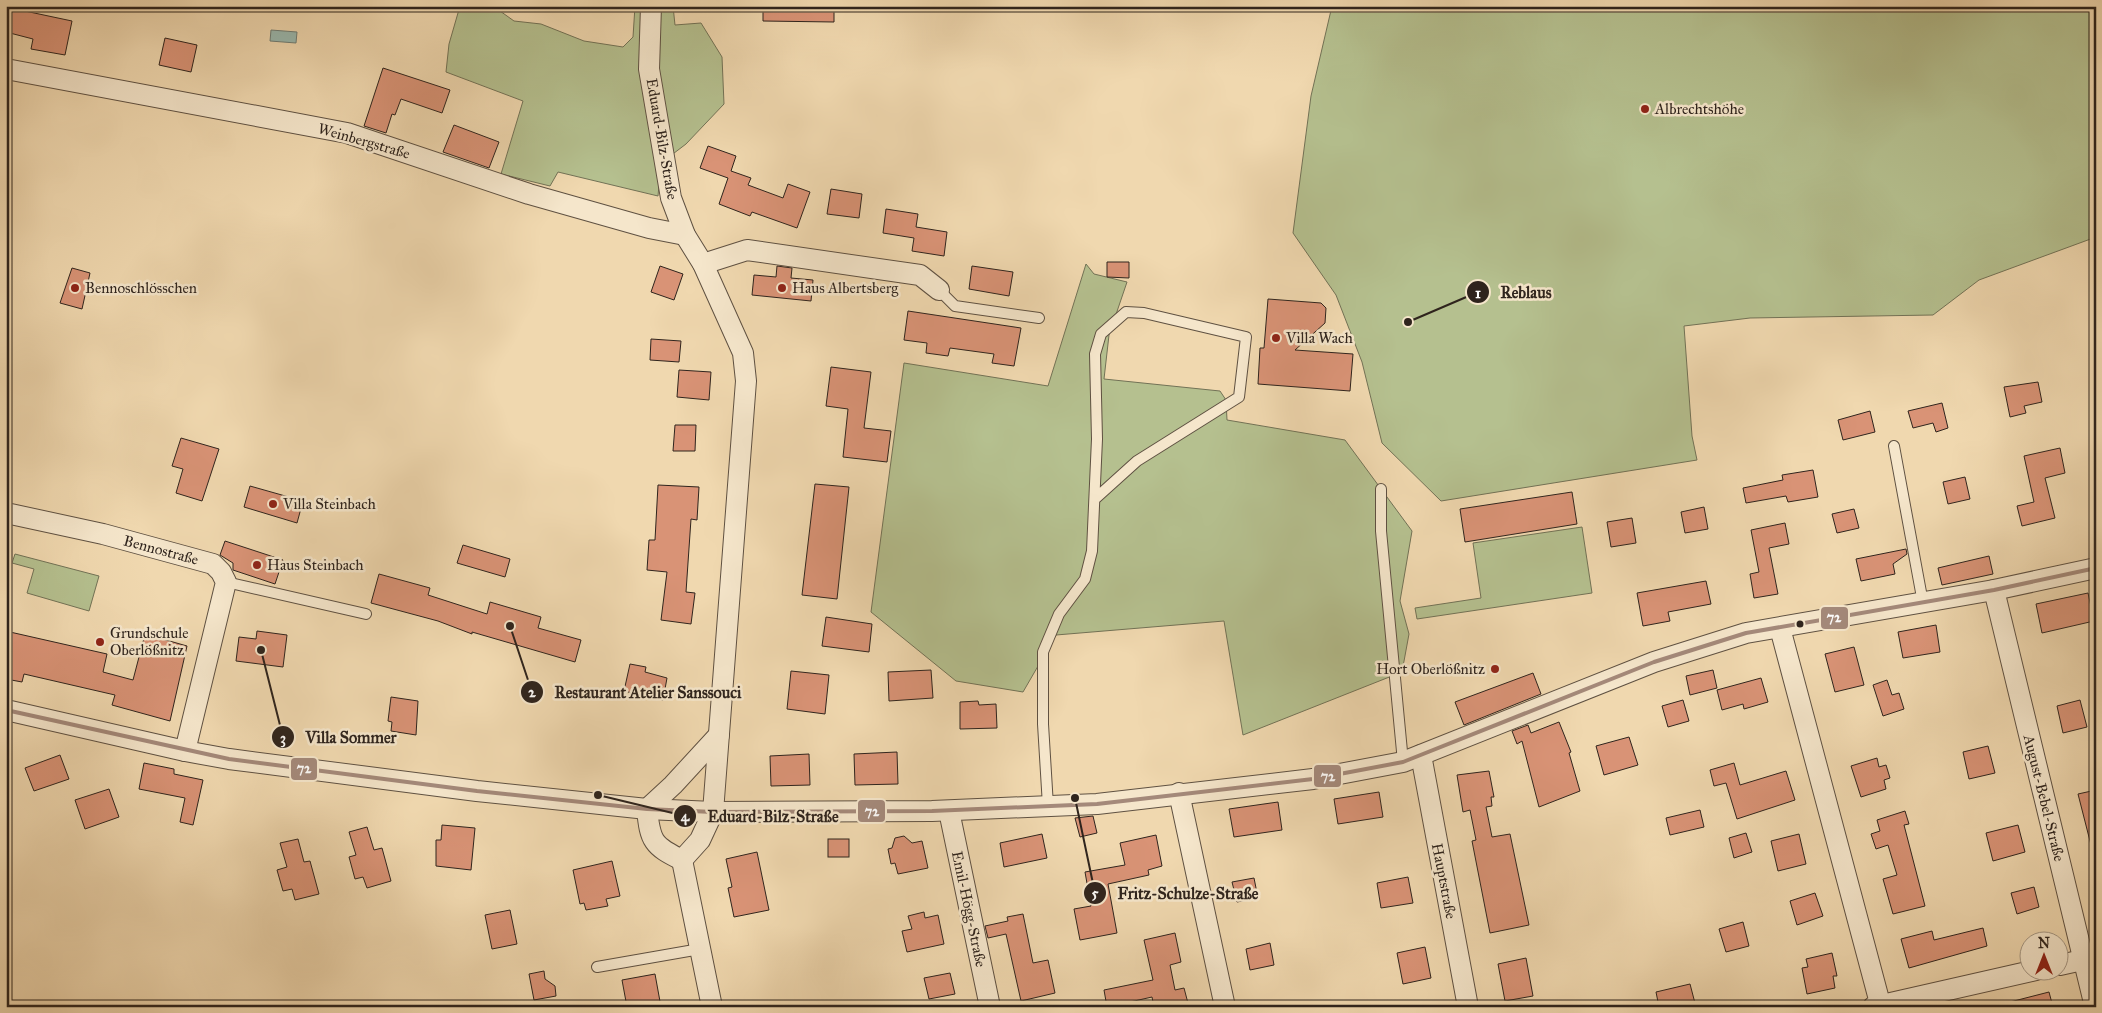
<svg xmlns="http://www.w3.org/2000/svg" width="2102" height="1013" font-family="'IM FELL Great Primer',serif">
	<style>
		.green { fill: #b5c08f; stroke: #727256 }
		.water { fill: #9ab9af; stroke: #6f7d75 }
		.building { fill: #d99376; stroke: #2f241d }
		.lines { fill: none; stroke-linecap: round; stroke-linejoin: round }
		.service-casing { stroke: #5f5142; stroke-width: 12 }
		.minor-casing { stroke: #5f5142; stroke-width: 22 }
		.service { stroke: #f5e6cb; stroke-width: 10 }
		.minor { stroke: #f5e6cb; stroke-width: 20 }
		.bus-1-casing { stroke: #f5e6cb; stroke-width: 8 }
		.bus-1 { stroke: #a4897a; stroke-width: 4 }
		.poi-dot { fill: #8f2418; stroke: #f5e6cb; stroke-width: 2 }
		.bus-dot { fill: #2f241d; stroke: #f5e6cb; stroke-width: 2 }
		.labels { text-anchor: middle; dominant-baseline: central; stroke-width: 5; stroke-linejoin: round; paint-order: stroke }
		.poi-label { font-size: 15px; fill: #2f241d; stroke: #f5e6cb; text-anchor: start }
		.street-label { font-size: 15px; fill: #2f241d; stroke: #f5e6cb }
		.leader { fill: none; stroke: #2f241d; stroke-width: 2 }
		.callout-dot { fill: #2f241d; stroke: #f5e6cb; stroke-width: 2 }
		.mark-label { font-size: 15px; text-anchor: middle; font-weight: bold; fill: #fff }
		.callout-label { font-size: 16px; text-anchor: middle; font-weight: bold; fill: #2f241d; stroke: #f5e6cb; stroke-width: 5; stroke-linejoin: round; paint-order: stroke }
		.line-badge { stroke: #f5e6cb; stroke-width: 2 }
		.badge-label { font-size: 14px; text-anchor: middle; font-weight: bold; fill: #fff }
	</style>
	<rect width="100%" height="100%" fill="#f0d8af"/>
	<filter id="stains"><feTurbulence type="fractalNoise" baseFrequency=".004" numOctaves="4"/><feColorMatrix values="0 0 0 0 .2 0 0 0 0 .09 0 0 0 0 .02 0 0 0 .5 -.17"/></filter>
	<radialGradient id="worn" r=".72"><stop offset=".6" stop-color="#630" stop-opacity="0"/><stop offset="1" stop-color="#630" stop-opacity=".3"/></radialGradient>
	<g class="green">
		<polygon points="460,6 493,6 514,21 541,24 584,41 623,47 633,37 635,6 673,6 675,25 701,23 722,57 724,104 686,144 661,163 658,196 558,172 550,186 501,174 523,101 446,72 449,44"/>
		<polygon points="1332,6 2096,6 2096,237 1979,280 1933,315 1750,318 1684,326 1692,436 1697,460 1441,501 1382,443 1362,362 1336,295 1293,233 1311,96"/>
		<polygon points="1086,264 1094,274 1127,282 1109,335 1104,379 1220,391 1226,400 1227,420 1345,440 1412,531 1400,601 1409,634 1402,672 1243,735 1224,621 1056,635 1023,692 956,681 871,612 904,363 1048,386"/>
		<polygon points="1582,527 1592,593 1417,619 1415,608 1481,598 1473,543"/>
		<polygon points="15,554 99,576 89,611 27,593 34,569 12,563"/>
	</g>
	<polygon class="water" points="271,30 297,32 296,43 270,41"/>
	<g class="building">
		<polygon points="763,6 834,6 834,22 763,21"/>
		<polygon points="6,7 72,21 65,55 31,49 33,39 6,32"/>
		<polygon points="165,38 197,45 191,72 159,65"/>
		<polygon points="383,68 450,90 442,113 401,99 395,115 392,114 386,133 364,126"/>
		<polygon points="454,125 499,142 489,168 443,152"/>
		<polygon points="708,146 736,156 731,171 751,178 748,185 783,198 788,184 810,192 797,228 752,212 750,216 719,204 728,178 700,168"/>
		<polygon points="831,189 862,194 859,218 827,214"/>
		<polygon points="886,209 918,214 916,227 947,232 944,256 912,251 914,238 883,233"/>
		<polygon points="1107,262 1129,262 1129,278 1107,277"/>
		<polygon points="660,266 683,274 674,300 651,292"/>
		<polygon points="777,266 792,268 791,278 813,280 811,301 752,295 754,275 776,277"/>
		<polygon points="972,266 1013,272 1009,296 969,289"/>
		<polygon points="72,268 90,273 82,309 60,303"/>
		<polygon points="1268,299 1321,303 1326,308 1325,323 1295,350 1353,354 1350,391 1258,384 1260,348 1264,348"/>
		<polygon points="908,311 1021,328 1014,366 992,363 994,354 950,348 948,356 926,353 927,343 904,340"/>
		<polygon points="651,339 681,341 679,362 650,360"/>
		<polygon points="831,367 871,372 864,428 891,431 887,462 843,457 848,409 826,406"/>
		<polygon points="679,370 711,372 709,400 677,397"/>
		<polygon points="2038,382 2042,402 2024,406 2026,413 2010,417 2004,387"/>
		<polygon points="1942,403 1948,428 1936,432 1933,423 1913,428 1908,411"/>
		<polygon points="1870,411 1875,432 1843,440 1838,420"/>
		<polygon points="675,425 696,425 695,451 673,451"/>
		<polygon points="181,438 219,449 202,501 176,493 183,469 172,466"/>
		<polygon points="2060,448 2065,473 2045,478 2055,518 2022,526 2017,506 2034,502 2024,456"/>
		<polygon points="1813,470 1818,497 1788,502 1786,496 1746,503 1743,488 1783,480 1782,475"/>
		<polygon points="1965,477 1970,499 1948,504 1943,482"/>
		<polygon points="815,484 849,487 837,599 802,595"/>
		<polygon points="658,485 699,487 697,520 691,519 686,592 695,593 691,624 661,620 667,572 647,570 649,540 655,540"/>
		<polygon points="250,486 303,501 297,523 244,507"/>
		<polygon points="1572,492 1577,524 1465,542 1460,509"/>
		<polygon points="1704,507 1708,529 1685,533 1681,512"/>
		<polygon points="1854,509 1859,528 1837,533 1832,514"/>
		<polygon points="1632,518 1636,543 1611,547 1607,522"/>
		<polygon points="1785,523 1789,544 1769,548 1778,594 1754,598 1750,574 1759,572 1751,530"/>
		<polygon points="225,541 283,560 275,584 233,570 233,563 220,555"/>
		<polygon points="463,545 510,559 505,577 457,563"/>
		<polygon points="1906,549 1907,554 1893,564 1895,574 1861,581 1856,559"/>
		<polygon points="1989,556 1993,574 1942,585 1938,568"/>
		<polygon points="379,574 430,588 428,595 487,614 490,602 541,617 538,628 581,640 575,662 472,632 472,634 438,621 371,603"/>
		<polygon points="1706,581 1711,604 1668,612 1670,621 1643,626 1637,593"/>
		<polygon points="2088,593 2094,621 2042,633 2036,604"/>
		<polygon points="826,617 872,624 869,652 822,646"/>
		<polygon points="1936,625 1940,652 1903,658 1898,632"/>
		<polygon points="257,631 287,635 283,667 236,661 239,637 256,639"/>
		<polygon points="10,632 107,654 103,672 133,680 145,634 187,646 170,721 112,705 115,695 24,674 22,682 6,679 6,648"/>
		<polygon points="1854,647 1864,685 1835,692 1825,654"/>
		<polygon points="630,664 646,667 645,672 667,678 663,700 624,691"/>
		<polygon points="931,670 933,698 889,701 888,672"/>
		<polygon points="1713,670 1717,688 1690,695 1686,676"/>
		<polygon points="791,671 829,675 825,714 787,709"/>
		<polygon points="1533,673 1541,694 1464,725 1455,702"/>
		<polygon points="1761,678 1768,702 1744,709 1743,704 1722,710 1717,690"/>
		<polygon points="1887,680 1892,695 1899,693 1904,709 1883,716 1873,685"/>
		<polygon points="391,697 418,701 416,735 391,731 392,722 388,721"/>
		<polygon points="1683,700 1689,721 1668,727 1662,706"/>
		<polygon points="2080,700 2087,727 2063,733 2057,706"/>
		<polygon points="978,701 979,705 996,704 997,728 960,729 960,702"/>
		<polygon points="1559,722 1571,752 1569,753 1580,791 1539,807 1522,741 1517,744 1512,731 1528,725 1531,733"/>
		<polygon points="1629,737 1638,765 1604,775 1596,746"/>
		<polygon points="1988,746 1995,773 1969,779 1963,752"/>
		<polygon points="897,752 898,784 855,785 854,754"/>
		<polygon points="809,754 810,785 771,786 770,756"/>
		<polygon points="60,755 69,779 34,791 25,768"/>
		<polygon points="1877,758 1879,767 1886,765 1890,778 1884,780 1886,789 1861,797 1851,766"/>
		<polygon points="144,763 174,769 174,774 203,780 193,825 180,822 185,798 139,789"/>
		<polygon points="1734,763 1740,785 1786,771 1795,800 1737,819 1726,783 1714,786 1710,770"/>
		<polygon points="1489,771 1494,797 1491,797 1492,806 1486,807 1492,837 1510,834 1529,925 1490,933 1472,841 1476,840 1470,810 1463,812 1457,775"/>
		<polygon points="109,789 119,817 85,829 75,800"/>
		<polygon points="2096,790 2096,845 2091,845 2078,794"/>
		<polygon points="1379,792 1383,817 1338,824 1334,799"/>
		<polygon points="1278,802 1282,830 1234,837 1229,809"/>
		<polygon points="1700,810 1704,827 1670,835 1666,818"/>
		<polygon points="1905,811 1909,824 1904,825 1925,906 1893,914 1883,879 1897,875 1888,845 1876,849 1871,834 1880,831 1877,820"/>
		<polygon points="1093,816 1097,833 1080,837 1075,818"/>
		<polygon points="442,825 475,828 471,870 436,866 436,840 441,840"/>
		<polygon points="2018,825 2025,852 1993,861 1986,833"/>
		<polygon points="367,827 374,850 382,848 391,881 367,888 363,877 355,879 349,857 356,855 349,832"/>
		<polygon points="1746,833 1752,852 1734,858 1729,838"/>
		<polygon points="1042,834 1047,858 1004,867 1000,843"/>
		<polygon points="1799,834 1806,864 1778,871 1771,841"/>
		<polygon points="1156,835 1162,866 1148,870 1149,875 1108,884 1117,933 1080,940 1074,909 1091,906 1085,872 1125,865 1120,843"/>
		<polygon points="904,836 912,843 922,841 928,868 898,874 895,863 891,864 888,849 892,848 895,838"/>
		<polygon points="298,839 304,862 310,861 319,894 295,900 292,889 283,891 277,870 287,867 280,843"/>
		<rect x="828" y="839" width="21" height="18"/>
		<polygon points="757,852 769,910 734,917 728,888 732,887 726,859"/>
		<polygon points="612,861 620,896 606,899 608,906 586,910 584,903 580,904 573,870"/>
		<polygon points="1408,877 1413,903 1381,908 1377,883"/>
		<polygon points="1254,878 1258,898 1237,902 1232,882"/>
		<polygon points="2034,887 2039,907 2017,914 2011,893"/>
		<polygon points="1815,893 1823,916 1797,925 1790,901"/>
		<polygon points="510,910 517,944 492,949 485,915"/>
		<polygon points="924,912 925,918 938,915 944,944 907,952 902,931 912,929 908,916"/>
		<polygon points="1023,914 1033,963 1048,960 1055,993 1021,1001 1006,934 988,938 985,926 1008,921 1007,917"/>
		<polygon points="1743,922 1749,946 1726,952 1719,929"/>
		<polygon points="1983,928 1987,946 1909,968 1901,939 1932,931 1934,940"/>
		<polygon points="1175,933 1181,962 1170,965 1175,990 1184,988 1189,1007 1154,1007 1152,997 1121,1004 1121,1007 1107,1007 1104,990 1153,980 1144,940"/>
		<polygon points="1270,943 1274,965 1250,970 1246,949"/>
		<polygon points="1425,947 1431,978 1403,984 1397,953"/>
		<polygon points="1832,953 1837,976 1833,976 1835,988 1807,994 1802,968 1808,967 1806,959"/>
		<polygon points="1526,958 1533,996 1505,1001 1498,964"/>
		<polygon points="544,971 545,979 555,986 556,996 534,1000 529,974"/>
		<polygon points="950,973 955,994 929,999 924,978"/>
		<polygon points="655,974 661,1007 627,1007 622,980"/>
		<polygon points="1690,984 1696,1007 1659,1007 1656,992"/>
		<polygon points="2049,992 2053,1007 2010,1007 2010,1002"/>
	</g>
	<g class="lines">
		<defs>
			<g id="service">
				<polyline points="939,290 955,306 1039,318"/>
				<polyline points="1894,446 1923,603"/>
				<polyline points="1381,489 1381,531 1403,762"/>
				<polyline points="226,582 366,614"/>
				<polyline points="1048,806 1043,724 1043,652 1059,614 1085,579 1092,551 1097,439 1095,354 1101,334 1126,312 1144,313 1246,337 1239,397 1137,461 1096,498"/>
				<polyline points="597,967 700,949"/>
			</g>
			<g id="minor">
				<polyline points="651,6 649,69 671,198 685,235 703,264 743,353 746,381 713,812 700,840 682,860"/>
				<polyline points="6,69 347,133 529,194 649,228 685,235"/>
				<polyline points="703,264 747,250 920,275 939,290"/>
				<polyline points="6,513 103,534 213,564 221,572 226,582 185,751"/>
				<polyline points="1994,590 2095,1007"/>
				<polyline points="1780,628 1881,1007"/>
				<polyline points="6,710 185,751 229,759 477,791 647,809 713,812 932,811 1097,804 1313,779 1403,762 1654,662 1746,633 1994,590 2096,568"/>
				<polyline points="1421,755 1468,1007"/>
				<polyline points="1179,793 1225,1007"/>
				<polyline points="647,809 673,785 719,735"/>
				<path d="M647,809C650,841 653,846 682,860"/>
				<polyline points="949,811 990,1007"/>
				<polyline points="682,860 712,1007"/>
				<polyline points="2060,965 2096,957"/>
				<polyline points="1873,1007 2036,970"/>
			</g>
		</defs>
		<use href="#service" class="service-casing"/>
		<use href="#minor" class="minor-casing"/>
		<use href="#service" class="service"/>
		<use href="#minor" class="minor"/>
		<defs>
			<polyline id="bus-1" points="6,710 229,759 477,791 647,809 713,812 932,811 1097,804 1313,779 1403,762 1654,662 1746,633 1994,590 2096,568"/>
		</defs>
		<use href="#bus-1" class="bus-1-casing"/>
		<use href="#bus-1" class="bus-1"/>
	</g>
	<g class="poi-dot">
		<circle cx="1645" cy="109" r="5"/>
		<circle cx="75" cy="288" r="5"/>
		<circle cx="782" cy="288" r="5"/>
		<circle cx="1276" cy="338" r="5"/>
		<circle cx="273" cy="504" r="5"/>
		<circle cx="257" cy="565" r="5"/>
		<circle cx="100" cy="642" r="5"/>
		<circle cx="1495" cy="669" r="5"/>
	</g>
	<circle class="bus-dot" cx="1800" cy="624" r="4.5"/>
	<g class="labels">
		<g class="poi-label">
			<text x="1655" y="109">Albrechtshöhe</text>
			<text x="85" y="288">Bennoschlösschen</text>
			<text x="792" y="288">Haus Albertsberg</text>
			<text x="1286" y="338">Villa Wach</text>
			<text x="283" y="504">Villa Steinbach</text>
			<text x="267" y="565">Haus Steinbach</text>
			<text x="110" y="633">Grundschule<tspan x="110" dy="17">Oberlößnitz</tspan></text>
			<text x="1485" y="669" text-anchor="end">Hort Oberlößnitz</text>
		</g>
		<g class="street-label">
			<text transform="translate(662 139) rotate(80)">Eduard-Bilz-Straße</text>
			<text transform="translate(364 141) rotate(16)">Weinbergstraße</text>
			<text transform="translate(161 550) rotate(15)">Bennostraße</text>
			<text transform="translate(2044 798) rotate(76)">August-Bebel-Straße</text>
			<text transform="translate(1444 881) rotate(79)">Hauptstraße</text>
			<text transform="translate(969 909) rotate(78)">Emil-Högg-Straße</text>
		</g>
	</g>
	<path class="leader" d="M1408 322L1478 292M510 626L532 692M261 650L283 737M598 795L685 816M1075 798L1095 893"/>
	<g class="callout-dot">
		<circle cx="1408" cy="322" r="5"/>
		<circle cx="510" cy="626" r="5"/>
		<circle cx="261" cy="650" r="5"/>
		<circle cx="598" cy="795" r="5"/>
		<circle cx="1075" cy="798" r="5"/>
		<circle cx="1478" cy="292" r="12"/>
		<circle cx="532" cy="692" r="12"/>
		<circle cx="283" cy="737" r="12"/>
		<circle cx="685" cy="816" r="12"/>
		<circle cx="1095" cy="893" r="12"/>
	</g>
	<g class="mark-label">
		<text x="1478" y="298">1</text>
		<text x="532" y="697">2</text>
		<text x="283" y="743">3</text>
		<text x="685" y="821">4</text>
		<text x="1095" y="898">5</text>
	</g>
	<g class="callout-label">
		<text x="1526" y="298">Reblaus</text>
		<text x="648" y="698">Restaurant Atelier Sanssouci</text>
		<text x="351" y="743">Villa Sommer</text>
		<text x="773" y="822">Eduard-Bilz-Straße</text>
		<text x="1188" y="899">Fritz-Schulze-Straße</text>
	</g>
	<g class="line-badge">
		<rect x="1820" y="606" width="29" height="24" rx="5" fill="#a4897a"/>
		<rect x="290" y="757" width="28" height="24" rx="5" fill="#a4897a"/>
		<rect x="1313" y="764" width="29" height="24" rx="5" fill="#a4897a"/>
		<rect x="857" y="799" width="29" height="24" rx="5" fill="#a4897a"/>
	</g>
	<g class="badge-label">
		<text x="1834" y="622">72</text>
		<text x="304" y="773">72</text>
		<text x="1328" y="781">72</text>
		<text x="872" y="816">72</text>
	</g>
	<rect width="2102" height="1013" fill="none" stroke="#f0d8af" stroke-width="25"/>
	<rect x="8" y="8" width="2087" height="998" fill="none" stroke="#2f241d" stroke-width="2.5"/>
	<rect x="12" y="12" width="2077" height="988" fill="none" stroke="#2f241d"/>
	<g transform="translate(2044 956)"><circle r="24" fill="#f5e6cb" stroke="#a69885"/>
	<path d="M0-4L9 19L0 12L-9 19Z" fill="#8f2418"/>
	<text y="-8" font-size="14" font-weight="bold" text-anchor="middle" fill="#2f241d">N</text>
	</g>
	<rect width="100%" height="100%" filter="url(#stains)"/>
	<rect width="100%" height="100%" fill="url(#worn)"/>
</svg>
